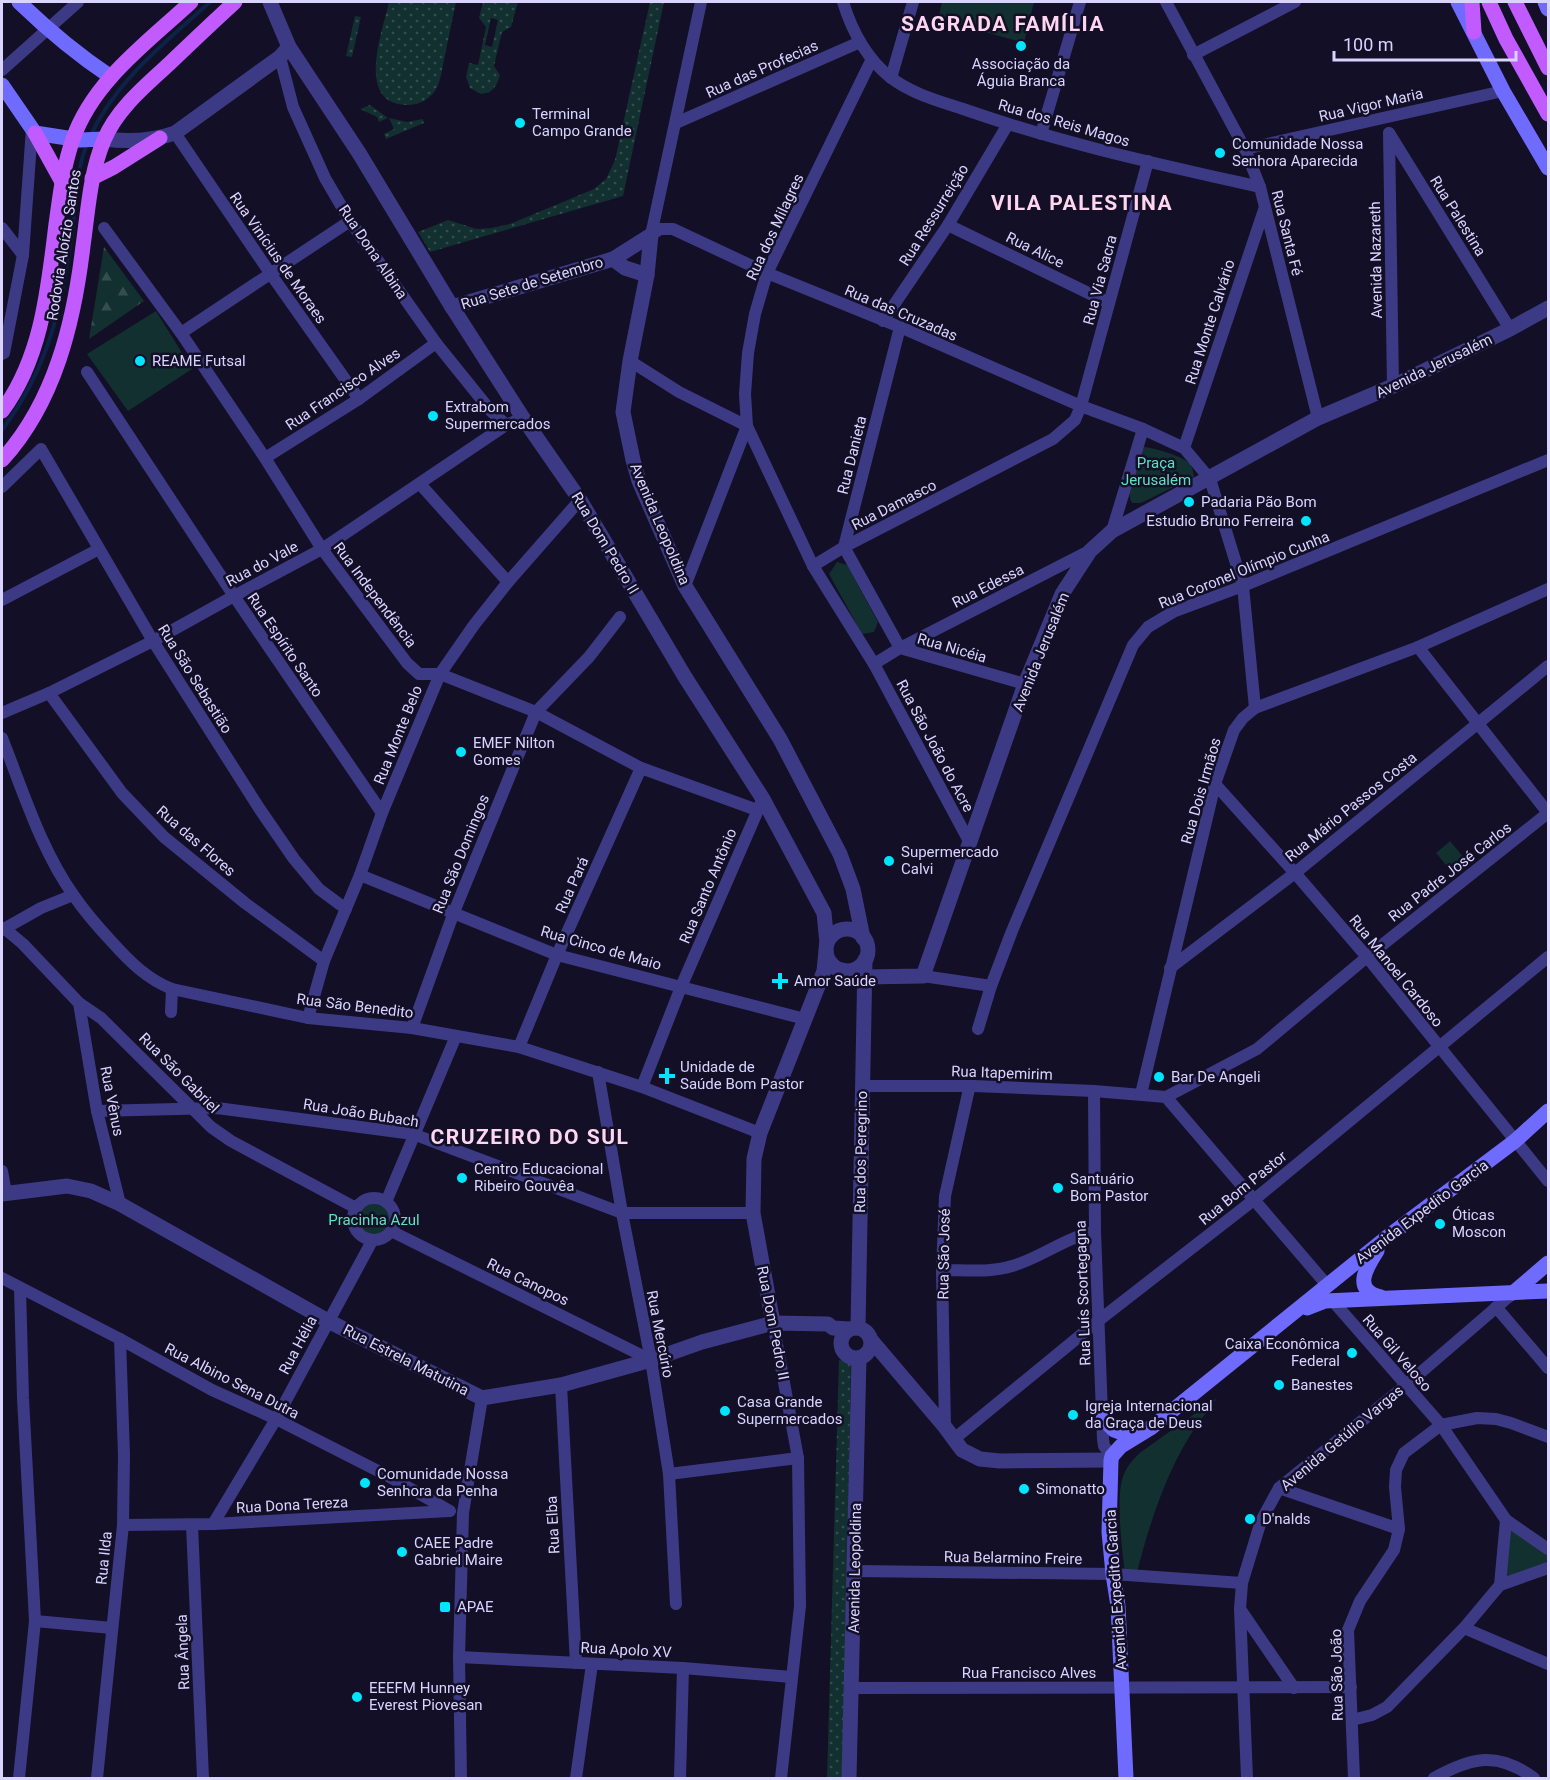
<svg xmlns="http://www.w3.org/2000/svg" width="1550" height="1780" font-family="Roboto,sans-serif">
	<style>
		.grass { fill: url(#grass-dots); fill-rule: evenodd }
		.forest { fill: url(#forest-firs) }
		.park { fill: #12302f }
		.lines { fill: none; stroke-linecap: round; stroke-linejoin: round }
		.stream { stroke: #0c2248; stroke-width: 4 }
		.minor { stroke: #3d3a85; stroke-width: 12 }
		.tertiary { stroke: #3d3a85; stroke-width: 15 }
		.secondary { stroke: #6f6bff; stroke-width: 15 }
		.primary { stroke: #c25bff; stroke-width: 15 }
		.poi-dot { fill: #00e5ff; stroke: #130f26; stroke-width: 2 }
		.labels { text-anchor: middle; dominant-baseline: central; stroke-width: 5; stroke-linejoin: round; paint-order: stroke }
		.poi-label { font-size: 15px; fill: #d9d4ff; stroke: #130f26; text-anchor: start }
		.street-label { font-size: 15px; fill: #d9d4ff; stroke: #130f26 }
		.park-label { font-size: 15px; fill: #5fe0c0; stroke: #130f26 }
		.district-label { font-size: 21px; font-weight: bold; letter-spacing: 1.5px; fill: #ffd6f0; stroke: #130f26 }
	</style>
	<defs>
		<pattern id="grass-dots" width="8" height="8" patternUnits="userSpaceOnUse" patternTransform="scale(1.5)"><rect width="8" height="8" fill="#12302f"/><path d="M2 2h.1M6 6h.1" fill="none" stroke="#344d4e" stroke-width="1.8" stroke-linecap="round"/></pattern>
		<pattern id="forest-firs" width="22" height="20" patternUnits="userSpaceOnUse" patternTransform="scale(1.5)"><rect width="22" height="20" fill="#12302f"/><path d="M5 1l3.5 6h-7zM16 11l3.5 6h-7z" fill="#344d4e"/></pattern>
	</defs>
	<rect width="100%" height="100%" fill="#130f26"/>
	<g class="grass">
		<path d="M389,2H456C452,21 448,41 444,60C442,69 441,79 437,87C432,98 420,105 408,105C354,105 383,30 389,2Z"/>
		<path d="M483,2H518L511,27L502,32L494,66L500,75C497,86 493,93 481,94L470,88L466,77L469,63L478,65L486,27L479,18ZM491,18L498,20L492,47L485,45Z"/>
		<polygon points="650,2 664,2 623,196 430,252 418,232 448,220 477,229 491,228 510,224 594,189 606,179 615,160"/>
		<polygon points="355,16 361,17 352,57 346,56"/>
		<polygon points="370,105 388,118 379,122 377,117 360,109"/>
		<polygon points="389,118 407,122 423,119 424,123 386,139 384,134 394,129"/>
		<polygon points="839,1360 851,1361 843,1778 827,1778"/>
	</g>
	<polygon class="forest" points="104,247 144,301 89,339"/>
	<g class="park">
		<polygon points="942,2 1034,2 1024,43 938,19"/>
		<polygon points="156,311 192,369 128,411 87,354"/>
		<path d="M1143,447C1152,447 1182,456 1189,463C1193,467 1193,472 1194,477L1141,503H1132C1124,488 1138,463 1143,447Z"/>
		<polygon points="837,562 847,565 878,622 874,632 862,634 829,574"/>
		<polygon points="1450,841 1464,858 1450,870 1436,853"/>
		<circle cx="374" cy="1220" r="21"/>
		<path d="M1217,1398C1207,1412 1196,1425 1188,1439C1165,1476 1147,1531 1137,1573H1125C1122,1550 1115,1494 1124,1474C1128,1465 1133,1459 1141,1452Z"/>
		<polygon points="1506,1520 1548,1549 1548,1568 1500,1585"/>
	</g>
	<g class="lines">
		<g class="stream">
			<path d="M90,137C115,81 166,42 210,2"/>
			<path d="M2,430C51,365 62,303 73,225C76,199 77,167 87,144"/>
		</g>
		<g class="minor">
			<path d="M843,2C852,31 866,58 890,77C913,95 943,102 969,111C1064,144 1162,165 1260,187"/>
			<polyline points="1166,2 1245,149 1260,187 1318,418"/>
			<polyline points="1193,55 1295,2"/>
			<polyline points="280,57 293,107 325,178 350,221 436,343 490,410 506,425"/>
			<polyline points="2,70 78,2"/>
			<polyline points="891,78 913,2"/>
			<polyline points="676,123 860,42"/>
			<polyline points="175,133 270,273 359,399"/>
			<polyline points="1389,133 1393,386"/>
			<polyline points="1389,133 1510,329"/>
			<polyline points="1041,134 1080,2"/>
			<polyline points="1245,149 1503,91"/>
			<polyline points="948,225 1109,303"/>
			<polyline points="2,228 23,255"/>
			<polyline points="104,228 181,333 265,458 322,549 407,663 419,674 440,674 536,712 641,768 757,810"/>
			<polyline points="651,235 660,229 673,229 767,273 900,327 1081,406 1143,429 1184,448 1210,479 1243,586 1255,708"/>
			<polyline points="651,235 701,2"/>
			<polyline points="883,321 948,225 1008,124"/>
			<polyline points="900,327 844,547 900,648"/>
			<polyline points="181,333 350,221"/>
			<polyline points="2,354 4,353 23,255 32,128"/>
			<polyline points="630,361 679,392 747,426 813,566 874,664 970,843"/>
			<polyline points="87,372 234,596 382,813"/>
			<polyline points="1184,448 1265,207"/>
			<polyline points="265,458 359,399 436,343"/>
			<polyline points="420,484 508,582"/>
			<polyline points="2,487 41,449 153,641 259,808 294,859 319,889 346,909"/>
			<polyline points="1112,531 1143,429"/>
			<polyline points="813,566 844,547 1053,439 1075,420 1081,406 1148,161"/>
			<polyline points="685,586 747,426 745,394 748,353 755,314 767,273 871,61"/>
			<polyline points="2,600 99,549"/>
			<polyline points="1418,647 1548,813"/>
			<polyline points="900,648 1025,684"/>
			<polyline points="874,664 900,648 1089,551"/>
			<polyline points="49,693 122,793 164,837 245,903 324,961"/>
			<polyline points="2,713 49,693 153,641 234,596 322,549 506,425 523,418"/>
			<path d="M2,738C23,791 41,850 74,896C85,912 98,927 112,942C130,962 147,979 172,989L308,1018L412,1028L519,1047L642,1087L760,1133"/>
			<polyline points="1215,784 1295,873 1367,957 1548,1181"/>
			<polyline points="360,875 557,955 805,1019"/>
			<polyline points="4,928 23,944 79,1003 101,1018 211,1127 231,1141 356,1208"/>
			<polyline points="2,930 41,908 73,895"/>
			<polyline points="1170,968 1295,873 1548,666"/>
			<polyline points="923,976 991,986"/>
			<polyline points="79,1003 97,1111 120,1204"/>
			<polyline points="171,1012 172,989"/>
			<polyline points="308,1018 324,961 360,875 382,813 440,674 474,625 508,582 580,500"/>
			<polyline points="412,1028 454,912 536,712 589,657 620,617"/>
			<polyline points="978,1029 991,986 1012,931 1133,645 1148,627 1173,612 1243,586 1548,460"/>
			<polyline points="519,1047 557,955 641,768"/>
			<polyline points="598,1072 622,1213 651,1360 669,1474 676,1604"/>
			<polyline points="862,1086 973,1086 1094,1091 1166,1097 1327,1285"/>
			<polyline points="642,1087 681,987 761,803"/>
			<polyline points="1094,1091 1095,1232 1103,1439 1104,1446 1112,1456"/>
			<polyline points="1141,1094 1215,784 1234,730 1243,718 1255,708 1418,647 1548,589"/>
			<polyline points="1166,1097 1257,1049 1367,957 1548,813"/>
			<polyline points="97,1111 217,1108 413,1134 622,1213 753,1213"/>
			<polyline points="2,1171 6,1193"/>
			<circle cx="374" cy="1219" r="21"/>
			<polyline points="386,1202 456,1036"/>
			<polyline points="391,1231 651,1360"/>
			<path d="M942,1270C964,1270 990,1273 1012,1266C1041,1258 1065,1237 1095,1232"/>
			<polyline points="2,1278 120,1339 212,1390 276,1419 388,1476 450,1511"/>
			<polyline points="20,1289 23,1398 35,1621 112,1628"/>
			<polyline points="1332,1300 1441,1425 1506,1520 1548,1549"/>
			<polyline points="1496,1307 1548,1368"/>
			<polyline points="773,1323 798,1458 800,1606 781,1778"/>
			<polyline points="561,1385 576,1663"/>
			<polyline points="945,1427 942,1270 945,1196 969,1089 973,1086"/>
			<polyline points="954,1439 1098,1321 1255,1199 1548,957"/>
			<polyline points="669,1474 798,1458"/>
			<polyline points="1279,1488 1399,1529"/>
			<polyline points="213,1524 276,1419 372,1241"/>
			<polyline points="123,1525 213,1524 449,1511"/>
			<polyline points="192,1525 203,1778"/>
			<polyline points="855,1571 1113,1574 1242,1583"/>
			<polyline points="1500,1585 1548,1568"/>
			<polyline points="1240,1609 1294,1688"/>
			<polyline points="1464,1628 1548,1664"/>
			<polyline points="459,1657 683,1668 791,1677"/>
			<polyline points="852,1688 1351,1687"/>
			<polyline points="1352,1720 1372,1715 1387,1707 1464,1628 1500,1585 1506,1520"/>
			<polyline points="19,1778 35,1621"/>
			<polyline points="97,1778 123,1525 124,1455 120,1339"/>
			<polyline points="461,1778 459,1657 463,1513 482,1398"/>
			<polyline points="576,1778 592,1664"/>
			<polyline points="680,1778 683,1668"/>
			<polyline points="1247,1778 1240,1609 1242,1583 1261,1521 1279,1488 1405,1386 1513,1293"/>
			<polyline points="1354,1778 1348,1630 1360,1601 1394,1550 1399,1529 1395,1487 1396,1470 1404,1453 1441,1425 1477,1418 1496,1419 1511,1423 1548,1437"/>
			<path d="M1434,1778C1472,1757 1497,1751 1534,1778"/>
		</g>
		<g class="tertiary">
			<polyline points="270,2 289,47 359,153 452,307 523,418 580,500 685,677 763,799 824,913 827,943"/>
			<path d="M104,139C128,142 152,141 175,133L280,57L289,47"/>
			<polyline points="651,235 647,275 630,361 623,412 633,460 639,481 685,586 780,739 840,854 853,889 863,938"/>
			<polyline points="613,259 625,268 647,275"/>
			<polyline points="452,307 613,259 651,235"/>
			<circle cx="847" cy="950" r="21"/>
			<polyline points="842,970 864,977 923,976 1025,684 1062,594 1090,551 1112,531 1318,418 1393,386 1510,329 1548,308"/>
			<polyline points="2,1194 67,1186 91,1191 120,1204 328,1321 482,1398 561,1385 651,1360 702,1342 773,1323 828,1324 833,1328 849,1329"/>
			<polyline points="773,1323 753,1213 754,1159 760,1133 824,971 826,951"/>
			<polyline points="858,1327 865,960"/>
			<circle cx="856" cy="1343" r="15"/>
			<polyline points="872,1341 945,1427 962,1450 980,1459 1000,1461 1111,1460"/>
			<polyline points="849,1778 859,1358"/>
		</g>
		<g class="secondary">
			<path d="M19,2C47,29 78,55 111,77"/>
			<polyline points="1458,2 1503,91 1548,168"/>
			<polyline points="1545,2 1548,9"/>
			<polyline points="2,85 35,133 80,140 104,139"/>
			<path d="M1377,1251C1366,1268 1352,1290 1381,1297"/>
			<polyline points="1513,1293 1548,1263"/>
			<polyline points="1307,1308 1325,1301 1548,1291"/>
			<polyline points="1103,1419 1114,1430 1133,1437"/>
			<polyline points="1126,1778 1118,1606 1113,1574 1109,1532 1111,1460 1112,1456 1121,1446 1152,1427 1386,1238 1515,1141 1548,1111"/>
		</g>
		<g class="primary">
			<polyline points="1472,2 1474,32"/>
			<polyline points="1489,2 1506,39 1548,114"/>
			<polyline points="1515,2 1548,68"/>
			<polyline points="35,133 61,180"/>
			<polyline points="92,178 114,167 160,138"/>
			<path d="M2,411C42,357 48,289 56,224C60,196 63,167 73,139C93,81 148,42 191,2"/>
			<path d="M2,460C55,402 74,322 83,246C88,211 90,173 104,140C117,109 145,86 169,64C191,43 213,22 235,2"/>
		</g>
	</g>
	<g class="poi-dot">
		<circle cx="1021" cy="46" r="6"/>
		<circle cx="520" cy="123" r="6"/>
		<circle cx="1220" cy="153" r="6"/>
		<circle cx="140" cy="361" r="6"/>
		<circle cx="433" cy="416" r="6"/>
		<circle cx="1189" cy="502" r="6"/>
		<circle cx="1306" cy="521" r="6"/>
		<circle cx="461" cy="752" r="6"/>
		<circle cx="889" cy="861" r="6"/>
		<path d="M777 972h6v6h6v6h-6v6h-6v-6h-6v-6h6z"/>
		<path d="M664 1067h6v6h6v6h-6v6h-6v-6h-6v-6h6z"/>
		<circle cx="1159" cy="1077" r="6"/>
		<circle cx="462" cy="1178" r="6"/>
		<circle cx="1058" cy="1188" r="6"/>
		<circle cx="1440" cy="1224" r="6"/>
		<circle cx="1352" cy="1353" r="6"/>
		<circle cx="1279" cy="1385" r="6"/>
		<circle cx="725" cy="1411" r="6"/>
		<circle cx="1073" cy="1415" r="6"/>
		<circle cx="365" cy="1483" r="6"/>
		<circle cx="1024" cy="1489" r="6"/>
		<circle cx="1250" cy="1519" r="6"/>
		<circle cx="402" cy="1552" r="6"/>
		<rect x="439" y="1601" width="12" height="12" rx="3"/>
		<circle cx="357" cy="1697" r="6"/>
	</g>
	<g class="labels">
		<g class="poi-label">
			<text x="1021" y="64" text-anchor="middle">Associação da<tspan x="1021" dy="17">Águia Branca</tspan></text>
			<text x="532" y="114">Terminal<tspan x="532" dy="17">Campo Grande</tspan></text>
			<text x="1232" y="144">Comunidade Nossa<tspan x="1232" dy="17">Senhora Aparecida</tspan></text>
			<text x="152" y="361">REAME Futsal</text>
			<text x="445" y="407">Extrabom<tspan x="445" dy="17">Supermercados</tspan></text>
			<text x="1201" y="502">Padaria Pão Bom</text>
			<text x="1294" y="521" text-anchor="end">Estudio Bruno Ferreira</text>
			<text x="473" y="743">EMEF Nilton<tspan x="473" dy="17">Gomes</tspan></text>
			<text x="901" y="852">Supermercado<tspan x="901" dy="17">Calvi</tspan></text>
			<text x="794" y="981">Amor Saúde</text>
			<text x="680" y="1067">Unidade de<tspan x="680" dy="17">Saúde Bom Pastor</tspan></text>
			<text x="1171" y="1077">Bar De Angeli</text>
			<text x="474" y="1169">Centro Educacional<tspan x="474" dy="17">Ribeiro Gouvêa</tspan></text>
			<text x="1070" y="1179">Santuário<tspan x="1070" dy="17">Bom Pastor</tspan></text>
			<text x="1452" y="1215">Óticas<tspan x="1452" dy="17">Moscon</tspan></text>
			<text x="1340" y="1344" text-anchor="end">Caixa Econômica<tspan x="1340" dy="17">Federal</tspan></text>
			<text x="1291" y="1385">Banestes</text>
			<text x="737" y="1402">Casa Grande<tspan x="737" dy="17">Supermercados</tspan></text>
			<text x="1085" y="1406">Igreja Internacional<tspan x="1085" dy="17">da Graça de Deus</tspan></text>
			<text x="377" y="1474">Comunidade Nossa<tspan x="377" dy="17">Senhora da Penha</tspan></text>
			<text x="1036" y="1489">Simonatto</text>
			<text x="1262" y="1519">D'nalds</text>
			<text x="414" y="1543">CAEE Padre<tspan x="414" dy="17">Gabriel Maire</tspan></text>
			<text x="457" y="1607">APAE</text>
			<text x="369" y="1688">EEEFM Hunney<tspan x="369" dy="17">Everest Piovesan</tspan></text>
		</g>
		<g class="street-label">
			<text transform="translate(762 69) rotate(-24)">Rua das Profecias</text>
			<text transform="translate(1371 105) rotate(-13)">Rua Vigor Maria</text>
			<text transform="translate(1064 123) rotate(16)">Rua dos Reis Magos</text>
			<text transform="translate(934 215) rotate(-58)">Rua Ressurreição</text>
			<text transform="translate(1458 216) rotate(58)">Rua Palestina</text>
			<text transform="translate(775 227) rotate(-65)">Rua dos Milagres</text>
			<text transform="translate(1287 233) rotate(76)">Rua Santa Fé</text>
			<text transform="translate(64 245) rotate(-81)">Rodovia Aloízio Santos</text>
			<text transform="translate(1035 250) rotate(26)">Rua Alice</text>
			<text transform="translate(373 252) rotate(56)">Rua Dona Albina</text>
			<text transform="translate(278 258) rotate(55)">Rua Vinícius de Moraes</text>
			<text transform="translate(1376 260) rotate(-91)">Avenida Nazareth</text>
			<text transform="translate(1100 280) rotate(-75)">Rua Via Sacra</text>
			<text transform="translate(532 283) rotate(-17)">Rua Sete de Setembro</text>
			<text transform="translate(901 313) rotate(23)">Rua das Cruzadas</text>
			<text transform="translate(1210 322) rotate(-72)">Rua Monte Calvário</text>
			<text transform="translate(1434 366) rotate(-26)">Avenida Jerusalém</text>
			<text transform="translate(343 389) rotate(-34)">Rua Francisco Alves</text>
			<text transform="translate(852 455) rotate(-76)">Rua Danieta</text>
			<text transform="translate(894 505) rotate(-27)">Rua Damasco</text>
			<text transform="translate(660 524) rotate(67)">Avenida Leopoldina</text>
			<text transform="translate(605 543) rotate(59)">Rua Dom Pedro II</text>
			<text transform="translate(262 564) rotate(-28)">Rua do Vale</text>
			<text transform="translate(1244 570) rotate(-22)">Rua Coronel Olímpio Cunha</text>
			<text transform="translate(988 586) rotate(-27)">Rua Edessa</text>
			<text transform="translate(375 595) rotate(53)">Rua Independência</text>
			<text transform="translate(285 645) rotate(56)">Rua Espírito Santo</text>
			<text transform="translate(952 648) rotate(16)">Rua Nicéia</text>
			<text transform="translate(1041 652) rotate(-68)">Avenida Jerusalém</text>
			<text transform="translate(195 679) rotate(58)">Rua São Sebastião</text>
			<text transform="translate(398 735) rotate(-68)">Rua Monte Belo</text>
			<text transform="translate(935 746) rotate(62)">Rua São João do Acre</text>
			<text transform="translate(1201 791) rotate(-74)">Rua Dois Irmãos</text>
			<text transform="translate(1351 807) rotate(-39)">Rua Mário Passos Costa</text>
			<text transform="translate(196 841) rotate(41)">Rua das Flores</text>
			<text transform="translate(461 854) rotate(-68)">Rua São Domingos</text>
			<text transform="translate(1450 872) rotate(-38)">Rua Padre José Carlos</text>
			<text transform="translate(572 885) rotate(-66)">Rua Pará</text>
			<text transform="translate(708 886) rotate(-67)">Rua Santo Antônio</text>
			<text transform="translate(601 948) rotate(16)">Rua Cinco de Maio</text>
			<text transform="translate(1396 971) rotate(51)">Rua Manoel Cardoso</text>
			<text transform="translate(355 1006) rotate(7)">Rua São Benedito</text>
			<text transform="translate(179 1073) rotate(45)">Rua São Gabriel</text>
			<text transform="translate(1002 1073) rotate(2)">Rua Itapemirim</text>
			<text transform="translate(112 1101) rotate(79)">Rua Vênus</text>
			<text transform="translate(361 1113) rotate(9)">Rua João Bubach</text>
			<text transform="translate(861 1152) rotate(-89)">Rua dos Peregrino</text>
			<text transform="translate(1243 1188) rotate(-39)">Rua Bom Pastor</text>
			<text transform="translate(1422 1212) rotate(-37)">Avenida Expedito Garcia</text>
			<text transform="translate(944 1254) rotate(-89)">Rua São José</text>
			<text transform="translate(528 1282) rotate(26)">Rua Canopos</text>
			<text transform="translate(1083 1293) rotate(-92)">Rua Luís Scortegagna</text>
			<text transform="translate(773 1323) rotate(79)">Rua Dom Pedro II</text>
			<text transform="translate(660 1334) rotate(79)">Rua Mercúrio</text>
			<text transform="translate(298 1345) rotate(-62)">Rua Hélia</text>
			<text transform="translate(1397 1353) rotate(49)">Rua Gil Veloso</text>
			<text transform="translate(406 1360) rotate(27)">Rua Estrela Matutina</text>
			<text transform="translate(232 1381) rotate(27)">Rua Albino Sena Dutra</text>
			<text transform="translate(1342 1438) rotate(-40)">Avenida Getúlio Vargas</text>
			<text transform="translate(292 1505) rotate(-3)">Rua Dona Tereza</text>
			<text transform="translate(553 1525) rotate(-93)">Rua Elba</text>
			<text transform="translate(104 1558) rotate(-84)">Rua Ilda</text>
			<text transform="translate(1013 1558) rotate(1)">Rua Belarmino Freire</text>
			<text transform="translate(855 1568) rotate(-89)">Avenida Leopoldina</text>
			<text transform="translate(1116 1590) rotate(-94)">Avenida Expedito Garcia</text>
			<text transform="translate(626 1650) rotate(3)">Rua Apolo XV</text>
			<text transform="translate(183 1652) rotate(-92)">Rua Ângela</text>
			<text x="1029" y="1673">Rua Francisco Alves</text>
			<text transform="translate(1337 1675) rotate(-91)">Rua São João</text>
		</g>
		<g class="park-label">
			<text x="1156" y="463">Praça<tspan x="1156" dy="17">Jerusalém</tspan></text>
			<text x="374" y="1220">Pracinha Azul</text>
		</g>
		<g class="district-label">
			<text x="1003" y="24">SAGRADA FAMÍLIA</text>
			<text x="1082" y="203">VILA PALESTINA</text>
			<text x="530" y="1137">CRUZEIRO DO SUL</text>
		</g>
	</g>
	<rect width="1550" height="1780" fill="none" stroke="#d9d4ff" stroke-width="6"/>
	<path d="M1334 51v9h182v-9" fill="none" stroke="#d9d4ff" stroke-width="3"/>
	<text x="1343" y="51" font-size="18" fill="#d9d4ff" stroke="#130f26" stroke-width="4.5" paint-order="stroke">100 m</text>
</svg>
